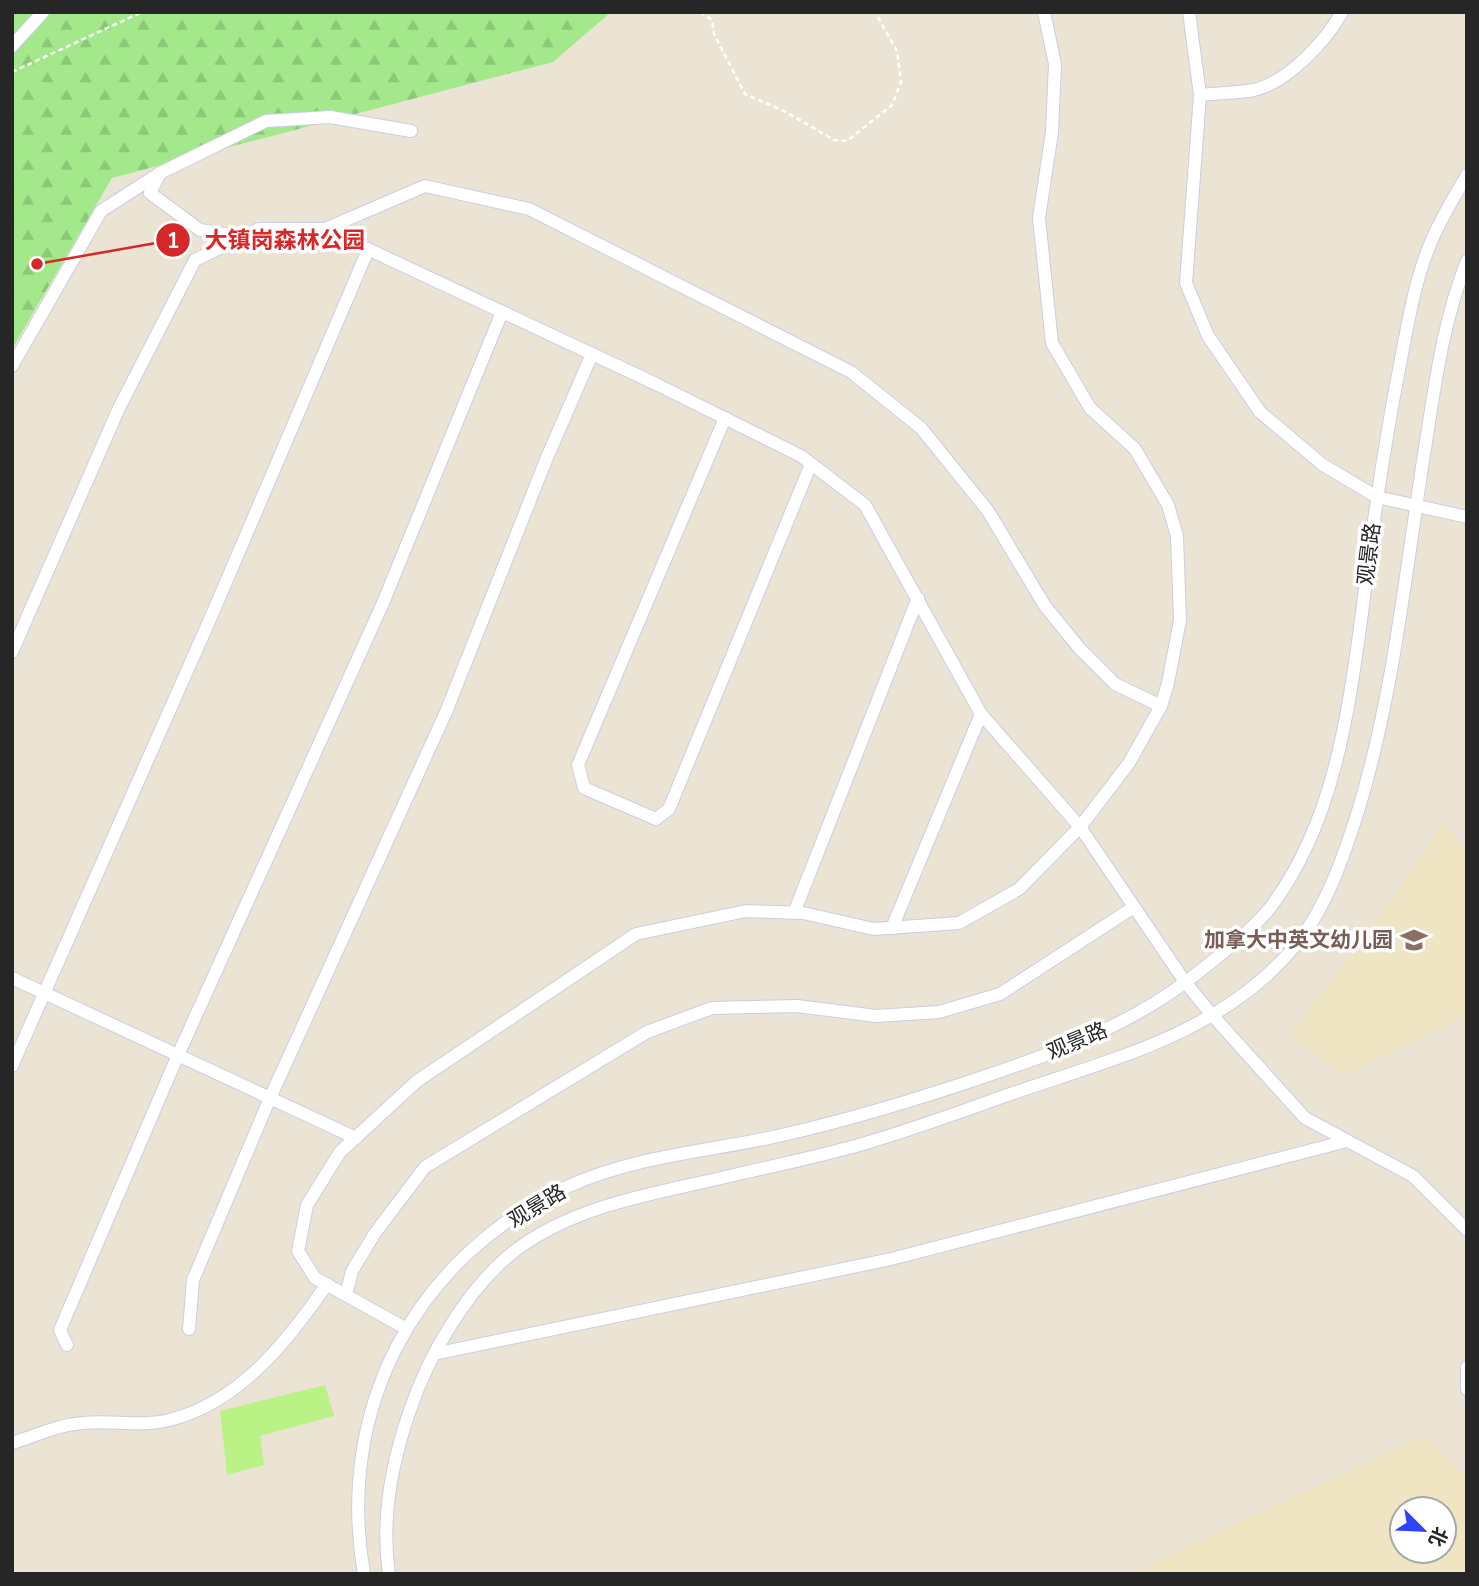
<svg xmlns="http://www.w3.org/2000/svg" width="1479" height="1586" font-family="'Nunito Sans','Noto Sans SC',sans-serif">
	<style>
		.education { fill: #f0e5c2; fill-rule: evenodd }
		.forest { fill: url(#forest-firs) }
		.pitch { fill: #baf285 }
		.lines { fill: none; stroke-linecap: round; stroke-linejoin: round }
		.minor-casing { stroke: #cbcde2; stroke-width: 14 }
		.path { stroke: #fff; stroke-width: 2.5; stroke-dasharray: 5 3.5; stroke-linecap: butt }
		.minor { stroke: #fff; stroke-width: 12 }
		.labels { text-anchor: middle; dominant-baseline: central; stroke-width: 7; stroke-linejoin: round; paint-order: stroke }
		.street-label { font-size: 21px; fill: #262626; stroke: #fff }
		.education-label { font-size: 21px; font-weight: bold; fill: #785e54; stroke: #fff; text-anchor: end }
		.leader { fill: none; stroke: #d62828; stroke-width: 2.5 }
		.callout-dot { fill: #d62828; stroke: #fff; stroke-width: 2.5 }
		.mark-label { font-size: 21px; text-anchor: middle; font-weight: bold; fill: #fff }
		.callout-label { font-size: 23px; text-anchor: middle; font-weight: bold; fill: #d62828; stroke: #fff; stroke-width: 7; stroke-linejoin: round; paint-order: stroke }
	</style>
	<defs>
		<pattern id="forest-firs" width="22" height="20" patternUnits="userSpaceOnUse" patternTransform="scale(1.75)"><rect width="22" height="20" fill="#a3e98b"/><path d="M5 1l3.5 6h-7zM16 11l3.5 6h-7z" fill="#8cc878"/></pattern>
	</defs>
	<rect width="100%" height="100%" fill="#ebe4d5"/>
	<g class="education">
		<polygon points="1442,820 1467,855 1467,1011 1462,1018 1346,1074 1290,1036 1414,869"/>
		<path d="M1425,1435L1467,1478V1574H1130ZM1402,1509H1444V1551H1402Z"/>
	</g>
	<polygon class="forest" points="12,12 611,12 553,62 112,178 12,349"/>
	<polygon class="pitch" points="325,1385 334,1416 260,1436 264,1465 227,1475 220,1411"/>
	<g class="lines">
		<defs>
			<g id="minor">
				<polyline points="1189,12 1200,95 1186,283 1208,336 1260,412 1323,465 1377,497 1467,517"/>
				<polyline points="12,46 43,12"/>
				<path d="M1200,95C1217,93 1237,93 1254,90C1288,82 1326,41 1342,12"/>
				<polyline points="325,229 425,186 529,209 851,372 921,428 988,511 1045,606 1080,649 1115,684 1161,706"/>
				<polyline points="243,237 200,230 150,193 160,173 266,121 330,117 411,131"/>
				<polyline points="12,366 101,211 160,173"/>
				<polyline points="725,418 578,765 584,788 656,819 669,809 811,464"/>
				<polyline points="12,652 119,408 195,260 259,229 325,229 654,383 801,456 865,505 981,714 1080,827 1185,982 1212,1015 1305,1118 1413,1176 1467,1230"/>
				<polyline points="794,913 918,598"/>
				<polyline points="892,928 981,714"/>
				<polyline points="12,978 356,1138"/>
				<polyline points="12,1066 214,610 368,250"/>
				<polyline points="346,1295 352,1271 375,1233 425,1167 647,1032 712,1008 797,1006 876,1016 939,1012 1000,994 1134,907"/>
				<polyline points="405,1328 315,1278 298,1251 307,1205 340,1152 417,1081 636,934 746,911 803,913 874,929 959,923 1019,889 1080,827 1129,763 1161,706 1168,683 1180,620 1177,536 1168,505 1135,449 1090,408 1052,343 1039,218 1052,132 1055,64 1044,12"/>
				<polyline points="189,1329 193,1280 270,1098 446,712 546,460 592,354"/>
				<polyline points="67,1345 60,1330 178,1055 383,603 502,312"/>
				<polyline points="434,1354 891,1259 1347,1141"/>
				<polyline points="1467,1367 1467,1389"/>
				<path d="M12,1443C35,1436 60,1424 84,1423C111,1420 143,1427 169,1420C239,1403 288,1341 327,1284"/>
				<path d="M364,1574C335,1408 416,1256 569,1186C631,1158 699,1152 764,1139C830,1125 895,1106 959,1085C1038,1059 1119,1032 1187,981C1212,962 1251,932 1270,908C1334,823 1348,715 1362,613C1372,529 1384,446 1400,364C1408,324 1414,284 1429,247C1439,221 1453,199 1467,175"/>
				<path d="M389,1574C381,1519 391,1465 409,1413C428,1355 470,1283 520,1247C583,1202 665,1192 738,1174C785,1163 833,1154 879,1139C928,1124 976,1106 1025,1089C1121,1057 1226,1029 1294,947C1326,909 1344,856 1359,808C1394,692 1406,568 1425,448C1435,385 1443,321 1467,261"/>
			</g>
		</defs>
		<use href="#minor" class="minor-casing"/>
		<g class="path">
			<polyline points="700,12 712,20 714,34 745,94 786,112 834,140 847,141 892,105 901,82 897,51 875,12"/>
			<polyline points="12,72 142,12"/>
		</g>
		<use href="#minor" class="minor"/>
	</g>
	<defs>
		<symbol id="school-bare" viewBox="-9 -9 18 18"><path d="M0-5L7-2L0 1L-7-2ZM-4 1L0 2.5L4 1V4Q0 6-4 4Z" fill="#8d6e63" stroke="#fff" stroke-width="2.5" paint-order="stroke"/></symbol>
	</defs>
	<g fill-rule="evenodd">
		<use href="#school-bare" x="1395" y="921" width="38" height="38"/>
	</g>
	<g class="labels">
		<g class="street-label">
			<text transform="translate(1369 554) rotate(-83)">观景路</text>
			<text transform="translate(1077 1041) rotate(-23)">观景路</text>
			<text transform="translate(537 1206) rotate(-31)">观景路</text>
		</g>
		<g class="education-label">
			<text x="1393" y="940">加拿大中英文幼儿园</text>
		</g>
	</g>
	<path class="leader" d="M37 264L173 240"/>
	<g class="callout-dot">
		<circle cx="37" cy="264" r="7"/>
		<circle cx="173" cy="240" r="18"/>
	</g>
	<g class="mark-label">
		<text x="173" y="248">1</text>
	</g>
	<g class="callout-label">
		<text x="285" y="248">大镇岗森林公园</text>
	</g>
	<rect width="1479" height="1586" fill="none" stroke="#262626" stroke-width="28"/>
	<g transform="translate(1423 1530) rotate(114)"><circle r="33" fill="#ffffff" stroke="#a8a8a8" stroke-width="2"/>
	<path d="M0-5L12 26L0 18L-12 26Z" fill="#2f43ff"/>
	<text y="-10" font-size="19" font-weight="bold" text-anchor="middle" fill="#262626">北</text>
	</g>
</svg>
